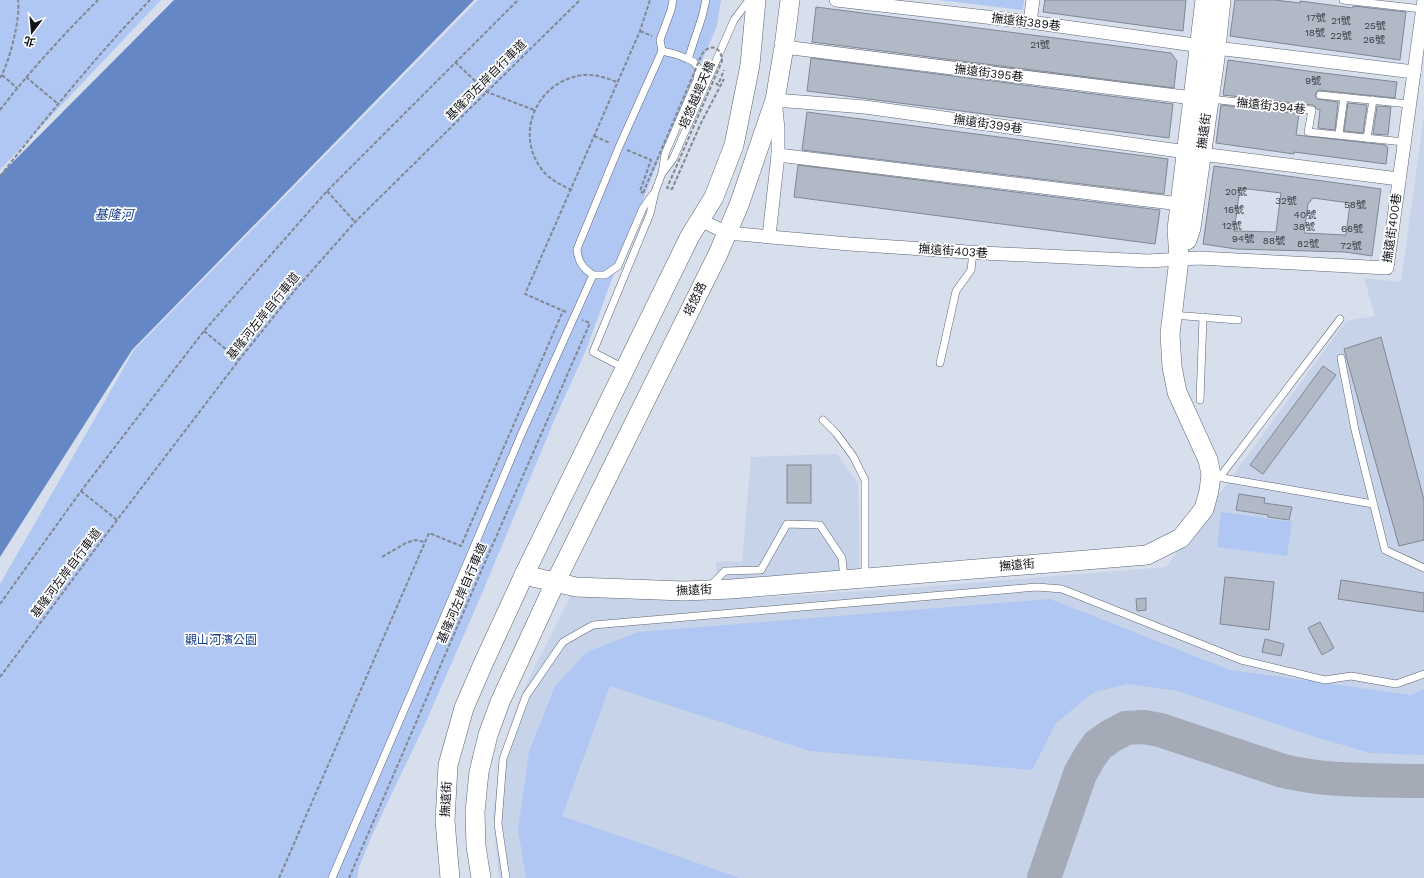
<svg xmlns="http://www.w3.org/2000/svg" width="1424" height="878" font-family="'Work Sans','Noto Sans TC',sans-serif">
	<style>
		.built { fill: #c7d3e8 }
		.green { fill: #afc7f2 }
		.water { fill: #6587c5 }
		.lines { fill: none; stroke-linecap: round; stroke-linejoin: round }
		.taxiway { stroke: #a4aab6; stroke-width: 34 }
		.building { fill: #b1b8c6; stroke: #808794; fill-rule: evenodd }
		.lane-casing { stroke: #5e6571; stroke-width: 8 }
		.street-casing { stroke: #5e6571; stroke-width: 14 }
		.secondary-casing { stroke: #5e6571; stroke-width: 20 }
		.path { stroke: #828791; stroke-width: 2; stroke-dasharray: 4 2; stroke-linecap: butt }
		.lane { stroke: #fff; stroke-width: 7 }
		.street { stroke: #fff; stroke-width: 13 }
		.secondary { stroke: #fff; stroke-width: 19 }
		.path-bridge { stroke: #828791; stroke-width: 2; stroke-dasharray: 4 2; stroke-linecap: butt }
		.labels { text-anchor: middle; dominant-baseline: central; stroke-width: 3.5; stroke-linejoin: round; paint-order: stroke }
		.number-label { font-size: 10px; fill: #3a3d44 }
		.street-label { font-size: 12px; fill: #121419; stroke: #fff }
		.park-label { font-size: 12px; fill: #1a418b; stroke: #fff }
		.water-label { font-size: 13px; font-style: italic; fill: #183f89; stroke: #fff }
	</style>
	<rect width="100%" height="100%" fill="#d7dfed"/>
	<g class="built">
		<polygon points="1424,116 1424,878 499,878 493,819 500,756 519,699 570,596 590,595 754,598 908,588 1166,567 1346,321 1375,316 1364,278 1401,282"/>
		<polygon points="837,454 858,483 860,573 717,581 716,561 742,562 751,457"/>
	</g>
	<g class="green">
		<polygon points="0,0 161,0 0,170"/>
		<polygon points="478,0 721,0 717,26 653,174 609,287 586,350 556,416 480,598 425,724 372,835 359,867 357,878 0,878 0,584 134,350"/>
		<polygon points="939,0 1024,0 1023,10"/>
		<polygon points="1221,512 1292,522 1287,556 1217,547"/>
		<polygon points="1050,599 1230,670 1411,695 1424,689 1424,755 1370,753 1309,735 1178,691 1128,684 1094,692 1056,723 1032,770 810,751 610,686 562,816 740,878 526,878 518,830 529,752 555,686 587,652 638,632"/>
	</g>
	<polygon class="water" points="174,0 474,0 132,350 0,557 0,175"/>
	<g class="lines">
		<path class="taxiway" d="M1044,878L1080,774L1089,758L1098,745L1111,736L1126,728L1144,727L1160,730L1283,771C1329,782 1377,780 1424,781"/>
	</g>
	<g class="building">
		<polygon points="1045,0 1186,0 1183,31 1043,12"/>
		<polygon points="1235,0 1275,0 1300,3 1300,1 1353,8 1353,6 1406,12 1400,60 1230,36"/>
		<polygon points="816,7 1171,53 1177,61 1174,88 812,42"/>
		<polygon points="811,58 1173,104 1169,138 807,91"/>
		<polygon points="1228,60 1315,72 1397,82 1395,98 1318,90 1315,95 1317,99 1338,102 1335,130 1318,128 1320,110 1317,109 1313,105 1223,95"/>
		<polygon points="1348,103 1367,105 1363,133 1344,131"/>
		<polygon points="1221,105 1299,114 1296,135 1386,145 1386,147 1388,147 1386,164 1294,152 1294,154 1216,143"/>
		<polygon points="1377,106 1391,107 1388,135 1373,134"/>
		<polygon points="807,112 1168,159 1164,194 802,150"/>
		<polygon points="798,165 1160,210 1155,244 794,197"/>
		<path d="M1214,166L1381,189L1372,256L1345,252L1236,249L1203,244ZM1240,188L1281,193L1276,232L1234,231ZM1313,198L1350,203L1346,235L1304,233L1308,204Z"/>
		<polygon points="1381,337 1424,500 1424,540 1399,546 1344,349"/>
		<polygon points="1323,366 1336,375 1263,474 1250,465"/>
		<rect x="787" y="465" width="24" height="38"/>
		<polygon points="1239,494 1265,498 1264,503 1292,507 1289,520 1268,517 1268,515 1236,510"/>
		<polygon points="1225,577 1274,582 1269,630 1220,624"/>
		<polygon points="1341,580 1424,593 1424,612 1338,599"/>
		<polygon points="1146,598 1146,610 1137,611 1136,599"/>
		<polygon points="1320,622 1334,648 1322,655 1308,628"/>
		<polygon points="1265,639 1284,644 1281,656 1262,652"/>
	</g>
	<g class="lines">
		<defs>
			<g id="lane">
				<polyline points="1343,0 1422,9"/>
				<polyline points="662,51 675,54 688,59 702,17 706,0"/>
				<polyline points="1320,95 1409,104"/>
				<polyline points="1210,99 1312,110 1308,132 1404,142"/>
				<polyline points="1339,134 1344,97"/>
				<polyline points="1367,138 1373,100"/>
				<polyline points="664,171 673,159 734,20 749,0"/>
				<polyline points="593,275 605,275 618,266 643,208 653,194"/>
				<polyline points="1172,315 1238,320"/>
				<polyline points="1341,358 1355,430 1385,550 1424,568"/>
				<polyline points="940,363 956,291 971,270 973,252"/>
				<polyline points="624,368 593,352 650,214 655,192 662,173 665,154 697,80 699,69 694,62 688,59"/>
				<polyline points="1200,400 1203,317"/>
				<polyline points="823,420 836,433 853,456 865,480 865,578"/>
				<polyline points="1217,477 1373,504"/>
				<polyline points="1219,478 1340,319"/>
				<polyline points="710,586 725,571 761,570 787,524 820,525 842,558 844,579"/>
				<path d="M332,878L468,561L521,435L593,275C583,268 578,262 577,249L619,147L662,51L660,40L671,10L673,0"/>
				<polyline points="506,878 498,824 503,759 526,696 563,642 593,625 1037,587 1062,589 1241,660 1325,680 1351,676 1396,684 1424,674"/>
			</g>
			<g id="street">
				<polyline points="836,0 1030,22 1216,48 1414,72"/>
				<polyline points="1030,22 1033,0"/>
				<polyline points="784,47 1193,98"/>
				<polyline points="778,155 1180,204"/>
				<polyline points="700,220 727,233 849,244 983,253 1148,261 1199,258 1387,268 1424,0"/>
				<polyline points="769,236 778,155 778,129 775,100 865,107 1201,154 1399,179"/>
			</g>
			<g id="secondary">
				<polyline points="1187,240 1191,228 1215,58 1221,0"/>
				<polyline points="524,575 576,587 684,591 731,589 1147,555 1181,538 1204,509 1209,491 1211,474 1208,460 1177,392 1172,367 1170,334 1179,259 1177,229 1205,0"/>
				<polyline points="450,878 445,821 448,765 464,708 483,664 524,575 690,236 714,197 734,145 750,65 756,0"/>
				<polyline points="481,878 476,846 475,812 479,772 488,735 500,702 555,583 718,254 739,205 775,100 784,47 790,0"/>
			</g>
		</defs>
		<use href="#lane" class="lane-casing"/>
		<use href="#street" class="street-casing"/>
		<use href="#secondary" class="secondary-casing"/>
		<g class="path">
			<polyline points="640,31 652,36"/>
			<polyline points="455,62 487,92 534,110"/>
			<polyline points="2,75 17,88"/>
			<polyline points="26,77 57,103"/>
			<path d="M0,78C9,64 21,17 18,0"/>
			<polyline points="716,83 718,85 724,70"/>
			<path d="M0,110C30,71 63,35 98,0"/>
			<polyline points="594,136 610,143"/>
			<polyline points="627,150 651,160 640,191 643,193"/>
			<path d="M0,176C48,116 96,56 150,0"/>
			<path d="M572,190C561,185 551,180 543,171C513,134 537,80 584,75C596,74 606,78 617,82"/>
			<polyline points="327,191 355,222"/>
			<polyline points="566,312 525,294 640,31 650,0"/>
			<polyline points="204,331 239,360"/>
			<polyline points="81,491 117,520"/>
			<polyline points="382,557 406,543 415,540 425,542"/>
			<polyline points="0,604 81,491 204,331 327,191 518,0"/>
			<polyline points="0,677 117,520 239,360 295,290 355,222 580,0"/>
			<polyline points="279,878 429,533 461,546 563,311"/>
			<polyline points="349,878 489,553 590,323 582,320"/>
		</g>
		<use href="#lane" class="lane"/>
		<use href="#street" class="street"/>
		<use href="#secondary" class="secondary"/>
		<path class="path-bridge" d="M643,193L702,54C711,42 722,48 722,61L667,188L672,189L701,123L724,79"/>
	</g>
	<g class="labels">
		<g class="number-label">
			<text x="1316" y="17">17號</text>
			<text x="1341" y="20">21號</text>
			<text x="1375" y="25">25號</text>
			<text x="1315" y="32">18號</text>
			<text x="1341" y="35">22號</text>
			<text x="1374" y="39">26號</text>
			<text x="1040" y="44">21號</text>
			<text x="1313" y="80">9號</text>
			<text x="1236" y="191">20號</text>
			<text x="1286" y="200">32號</text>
			<text x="1355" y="204">58號</text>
			<text x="1234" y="209">16號</text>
			<text x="1305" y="214">40號</text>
			<text x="1232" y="225">12號</text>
			<text x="1304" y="226">38號</text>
			<text x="1352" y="228">66號</text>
			<text x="1243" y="238">94號</text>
			<text x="1274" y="240">88號</text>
			<text x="1308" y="243">82號</text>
			<text x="1351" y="245">72號</text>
		</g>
		<g class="street-label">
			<text transform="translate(1026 22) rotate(7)">撫遠街389巷</text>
			<text transform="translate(989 73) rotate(7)">撫遠街395巷</text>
			<text transform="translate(486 80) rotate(-45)">基隆河左岸自行車道</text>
			<text transform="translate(697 95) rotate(-67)">塔悠越堤天橋</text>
			<text transform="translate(1271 106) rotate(6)">撫遠街394巷</text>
			<text transform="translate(988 124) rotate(8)">撫遠街399巷</text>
			<text transform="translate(1204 131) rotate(-82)">撫遠街</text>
			<text transform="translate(1392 228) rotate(-82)">撫遠街400巷</text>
			<text transform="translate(953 251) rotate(4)">撫遠街403巷</text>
			<text transform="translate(695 299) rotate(-64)">塔悠路</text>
			<text transform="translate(263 316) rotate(-51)">基隆河左岸自行車道</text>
			<text transform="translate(1017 565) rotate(-5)">撫遠街</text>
			<text transform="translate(66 573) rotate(-53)">基隆河左岸自行車道</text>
			<text transform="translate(694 590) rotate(-2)">撫遠街</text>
			<text transform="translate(462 593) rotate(-67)">基隆河左岸自行車道</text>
			<text transform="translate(446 799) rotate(-87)">撫遠街</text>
		</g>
		<g class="park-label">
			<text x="221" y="640">觀山河濱公園</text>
		</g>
		<g class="water-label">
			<text x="114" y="214">基隆河</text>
		</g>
	</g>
	<g transform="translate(32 32) rotate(196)" stroke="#ffffff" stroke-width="3" paint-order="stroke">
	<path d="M0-3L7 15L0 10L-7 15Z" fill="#121419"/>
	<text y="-6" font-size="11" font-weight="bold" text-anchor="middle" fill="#121419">北</text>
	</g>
</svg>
